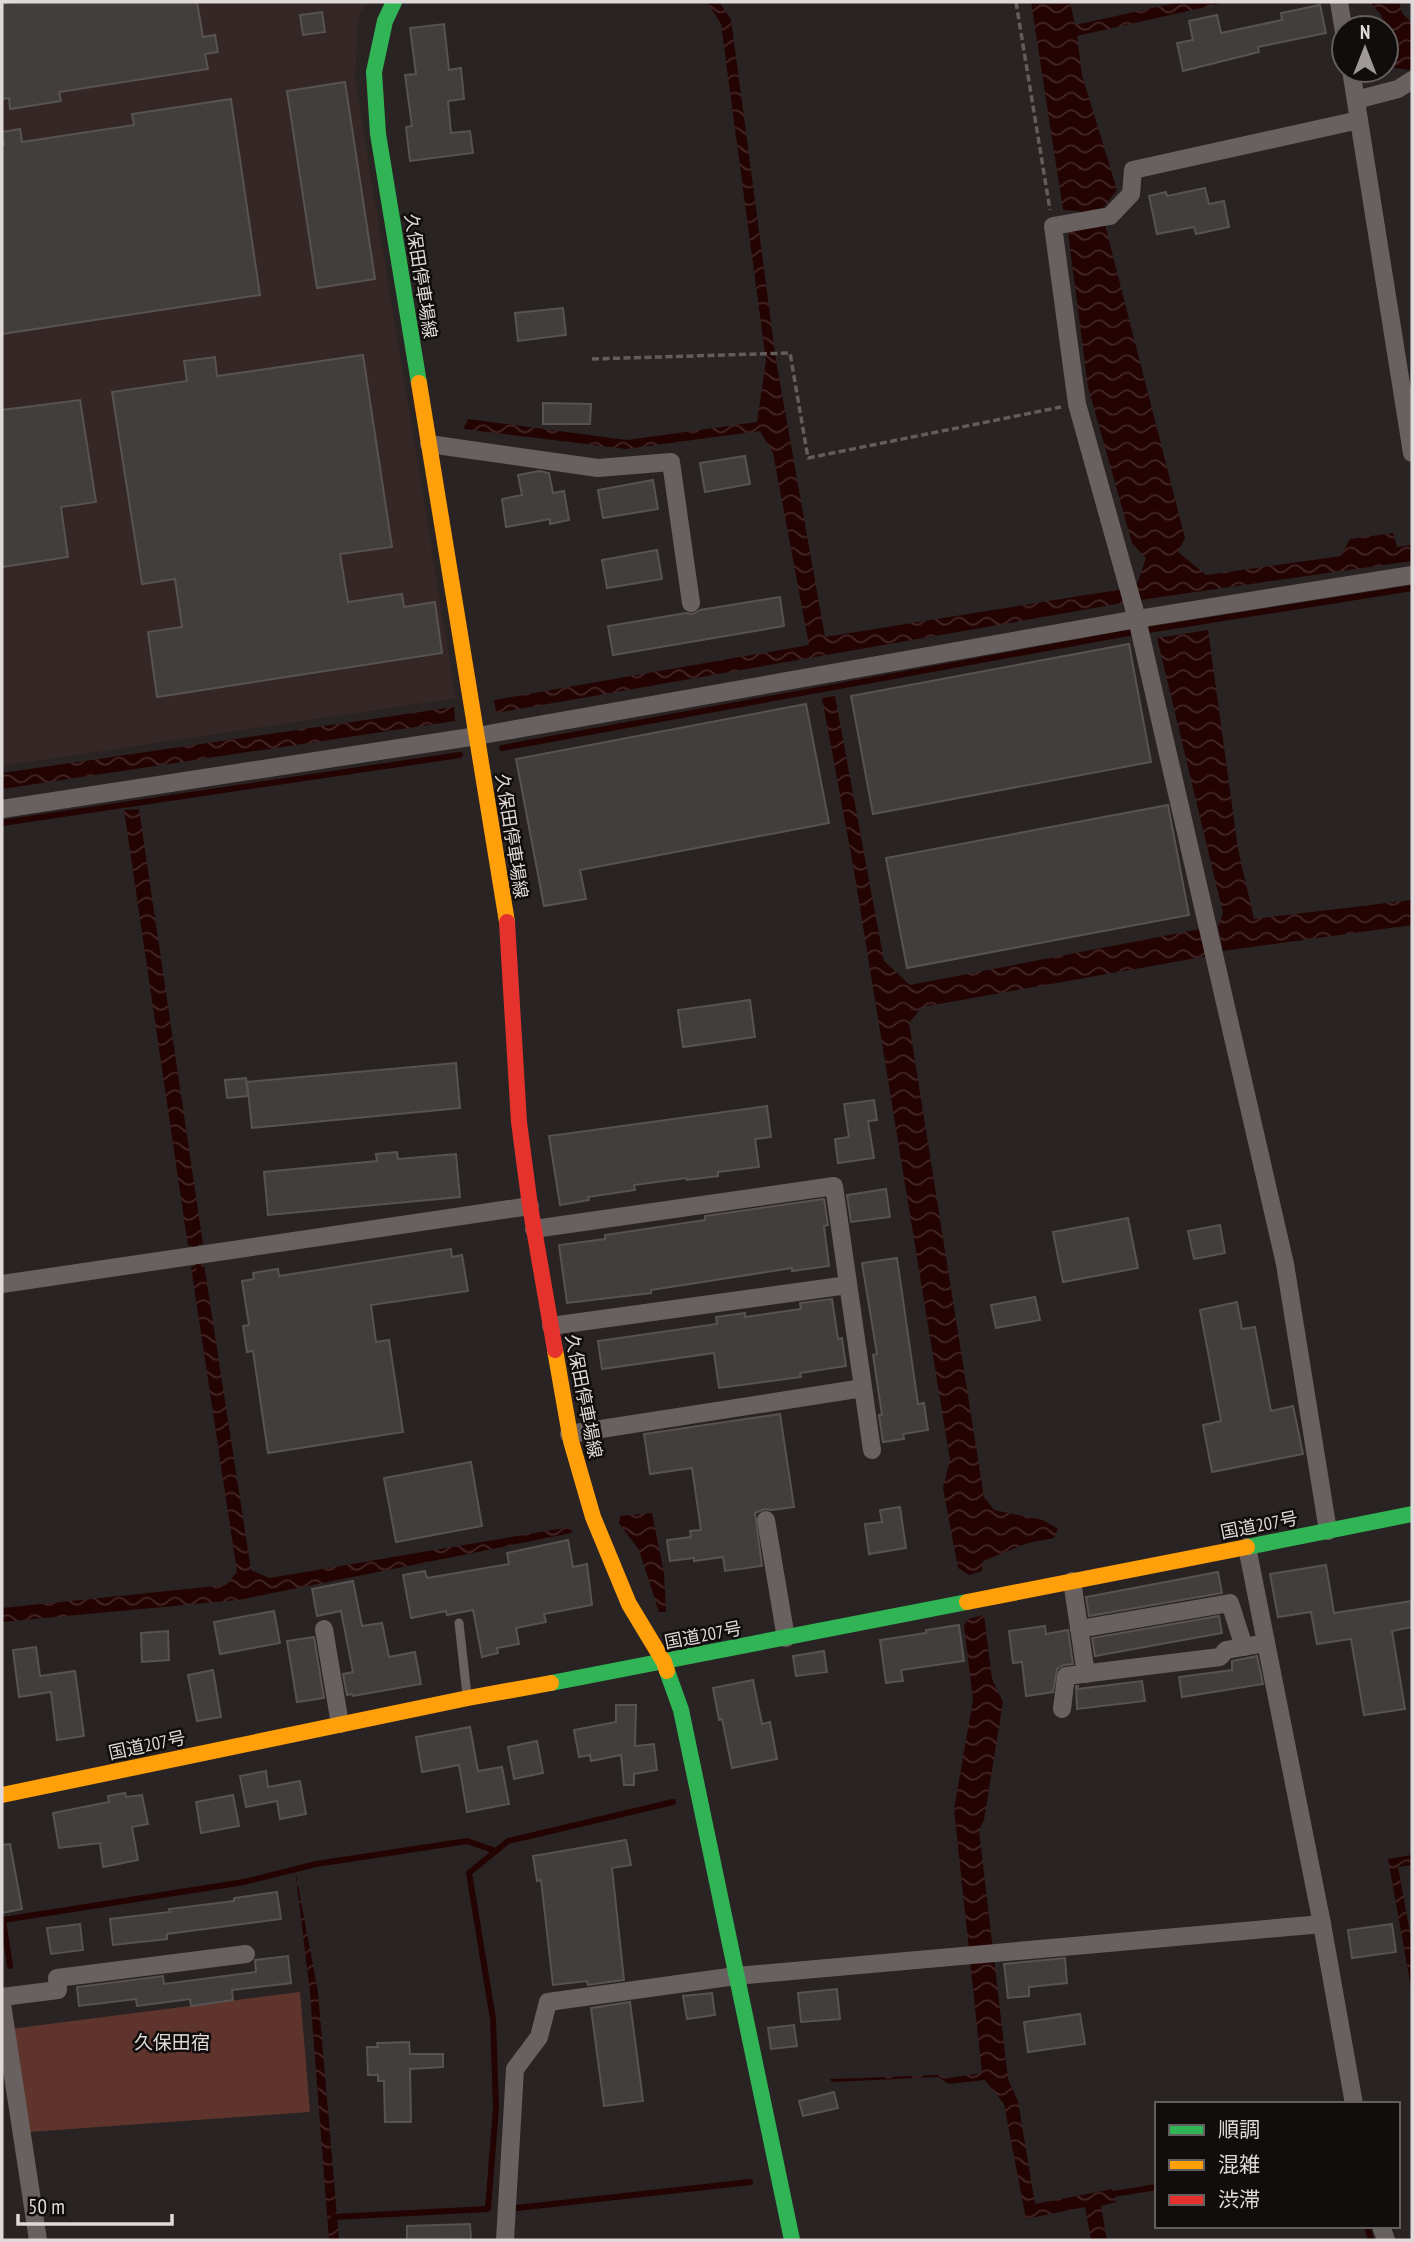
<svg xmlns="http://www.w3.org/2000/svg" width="1414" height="2242" font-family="'PT Sans Narrow','Noto Sans JP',sans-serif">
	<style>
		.built { fill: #352726 }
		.green { fill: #5e342d }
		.water { fill: url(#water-waves) }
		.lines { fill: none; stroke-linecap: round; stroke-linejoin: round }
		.stream { stroke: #240303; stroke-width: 6 }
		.building { fill: #423e3d; stroke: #575352; stroke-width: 2 }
		.path { stroke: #625c5b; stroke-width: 3.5; stroke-dasharray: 7 3.5; stroke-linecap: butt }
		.lane { stroke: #69615f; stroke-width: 9 }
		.street { stroke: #69615f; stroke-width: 18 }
		.fast { stroke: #30b455; stroke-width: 16 }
		.slow { stroke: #ff9f0a; stroke-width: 16 }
		.jam { stroke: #e5322d; stroke-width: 16 }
		.labels { text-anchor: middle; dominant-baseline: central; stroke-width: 5; stroke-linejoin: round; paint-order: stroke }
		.street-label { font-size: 18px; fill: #dfdad9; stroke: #110d0d }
		.neighbourhood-label { font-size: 19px; fill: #dfdad9; stroke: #110d0d }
	</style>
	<defs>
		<pattern id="water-waves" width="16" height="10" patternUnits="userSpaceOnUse" patternTransform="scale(1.75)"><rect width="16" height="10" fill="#240303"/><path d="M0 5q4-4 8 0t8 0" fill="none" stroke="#432727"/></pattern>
	</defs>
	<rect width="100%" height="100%" fill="#292423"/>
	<polygon class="built" points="2,2 369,2 359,13 355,79 456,698 2,766"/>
	<polygon class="green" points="300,1992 310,2112 15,2133 2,2061 2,2030"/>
	<g class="water">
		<polygon points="707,2 719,2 731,19 776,360 825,637 1136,587 1146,558 1132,543 1088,387 1068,233 1082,229 1079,211 1063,210 1031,2 1070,2 1075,25 1180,2 1228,2 1077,36 1082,75 1117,190 1103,208 1090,210 1092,226 1105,225 1185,538 1178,552 1206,575 1341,556 1350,539 1393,533 1397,547 1412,545 1412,561 1140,600 496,713 494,700 809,645 773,453 760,431 626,449 463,429 468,419 627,440 757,422 766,361 721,24"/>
		<polygon points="1370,2 1399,2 1402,13 1412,23 1412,68 1409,70 1388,67 1386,28 1384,28 1382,16"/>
		<polygon points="1208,630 1238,849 1254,919 1412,900 1412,925 1223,951 1218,927 1223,913 1157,638"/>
		<polygon points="835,696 884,961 910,985 1200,929 1208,956 922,1007 909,1023 984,1497 994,1510 1043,1520 1058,1529 1054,1538 1028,1543 983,1561 982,1571 969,1575 958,1568 943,1488 950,1460 853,865 822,698"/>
		<polygon points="454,707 455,721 2,789 2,773"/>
		<polygon points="139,809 203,1244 188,1246 124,810"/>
		<polygon points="204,1264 251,1570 269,1578 570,1527 572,1533 238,1600 2,1622 2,1608 226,1585 237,1572 191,1267"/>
		<polygon points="652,1513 664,1573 666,1612 659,1612 639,1550 619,1523 620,1516"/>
		<polygon points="984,1615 992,1679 1003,1702 984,1820 979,1830 1008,2079 1018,2101 1035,2204 1112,2189 1116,2202 1101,2206 1107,2240 1091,2240 1085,2207 1026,2219 1004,2104 985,2080 949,2084 938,2077 832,2082 830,2079 939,2075 948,2078 982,2073 954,1809 973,1700 964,1626 968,1619"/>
		<polygon points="1412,1855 1412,1865 1398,1867 1412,1944 1412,1993 1388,1859"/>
		<polygon points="295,1869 318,1992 339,2240 329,2240 310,1993"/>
	</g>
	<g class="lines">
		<g class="stream">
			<polyline points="502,748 1123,634 1412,588"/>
			<polyline points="2,823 460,755"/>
			<polyline points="195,1245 198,1266"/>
			<polyline points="10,1966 3,1920 244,1882 316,1864 467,1841 496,1851"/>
			<polyline points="1113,2194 1157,2187"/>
			<polyline points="517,2208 750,2182"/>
			<polyline points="334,2217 488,2209 496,2108 493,2019 469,1873 508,1841 673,1802"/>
			<polyline points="1367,2226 1371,2240"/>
		</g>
	</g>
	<g class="building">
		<polygon points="14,2 197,2 203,37 215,35 218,52 205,54 208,69 59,92 61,101 10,109 9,98 2,99 2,4"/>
		<polygon points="1320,5 1326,33 1258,47 1259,52 1183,71 1177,43 1193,40 1189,21 1217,15 1221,33 1282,20 1281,13"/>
		<polygon points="322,12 325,32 303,35 300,15"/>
		<polygon points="444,24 449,70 461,68 464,99 448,101 451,133 470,131 473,153 410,161 406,127 412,126 405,75 416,74 410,28"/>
		<polygon points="345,82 375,279 317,288 287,91"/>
		<polygon points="231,99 260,295 2,334 2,145 4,145 2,132 20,129 22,142 134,125 132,114"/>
		<polygon points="1205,188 1209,204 1224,201 1229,227 1196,234 1194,227 1157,234 1149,196 1166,192 1167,196"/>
		<polygon points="563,308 566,335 518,341 515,313"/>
		<polygon points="363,355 392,547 340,554 348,602 402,594 404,607 435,602 442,653 157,697 148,632 182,627 175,579 142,584 112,392 187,381 184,361 215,357 217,376"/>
		<polygon points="80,400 96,502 61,507 68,557 2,567 2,410"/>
		<polygon points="543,403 591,404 590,424 543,424"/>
		<polygon points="745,456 750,484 705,492 700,463"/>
		<polygon points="539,471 549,473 553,493 564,491 569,520 550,524 550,519 506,527 502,499 522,495 518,475"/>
		<polygon points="653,480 658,509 603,518 598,490"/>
		<polygon points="657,550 662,579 607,588 602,560"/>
		<polygon points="780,597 784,626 613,655 608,626 686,613 693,614 700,610"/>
		<polygon points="1129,644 1151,762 873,814 851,696"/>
		<polygon points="806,704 829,823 580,870 586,899 544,906 516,759"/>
		<polygon points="1168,805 1189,915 907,968 886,858"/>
		<polygon points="750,1000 755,1037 683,1047 678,1010"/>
		<polygon points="456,1063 460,1108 252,1128 247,1082"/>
		<polygon points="246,1078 248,1096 227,1098 225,1080"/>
		<polygon points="874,1100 877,1120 868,1121 874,1158 838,1163 835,1139 849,1137 844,1104"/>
		<polygon points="767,1106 771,1137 755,1139 759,1167 718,1172 718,1176 687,1180 686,1178 634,1185 635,1190 588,1197 589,1200 560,1205 549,1136"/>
		<polygon points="397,1152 398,1159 456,1154 460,1197 268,1215 264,1172 377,1161 376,1154"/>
		<polygon points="886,1189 890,1217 851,1222 847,1195"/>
		<polygon points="824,1199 828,1225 824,1226 829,1266 792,1271 792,1268 651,1290 651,1293 567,1303 559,1245 605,1239 605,1235 705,1220 705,1216"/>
		<polygon points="1128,1218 1138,1268 1063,1282 1053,1232"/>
		<polygon points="1220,1225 1225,1253 1194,1259 1188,1231"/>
		<polygon points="451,1249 452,1257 462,1255 468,1291 371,1305 376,1342 389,1340 403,1432 268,1453 253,1351 247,1352 243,1326 249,1325 242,1281 254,1279 253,1273 278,1269 279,1276"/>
		<polygon points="897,1258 918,1404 924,1403 928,1430 903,1434 904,1439 883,1442 879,1415 882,1415 873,1355 877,1354 862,1263"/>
		<polygon points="1035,1297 1040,1320 996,1328 991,1305"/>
		<polygon points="832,1299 838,1339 842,1338 846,1366 800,1373 801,1377 719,1388 714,1353 602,1369 598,1341 717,1324 716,1317 745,1313 745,1317 801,1309 800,1303"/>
		<polygon points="1237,1302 1242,1329 1255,1327 1271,1411 1293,1406 1303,1454 1212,1472 1203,1425 1221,1421 1200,1310"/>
		<polygon points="780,1414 794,1507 772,1510 765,1509 755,1513 762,1566 725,1571 723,1557 694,1561 694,1558 670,1561 667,1540 691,1537 690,1531 701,1530 692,1468 650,1474 644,1434"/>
		<polygon points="471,1462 482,1526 396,1542 384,1478"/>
		<polygon points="900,1507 906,1548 869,1554 865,1524 882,1522 880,1510"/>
		<polygon points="568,1540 573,1567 587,1564 592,1605 544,1614 546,1622 516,1628 519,1644 497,1648 498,1653 482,1657 473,1610 447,1615 446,1611 411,1618 403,1575 425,1571 427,1578 509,1564 507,1553"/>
		<polygon points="1326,1565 1334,1613 1412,1601 1412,1627 1392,1631 1405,1709 1364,1715 1351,1639 1317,1644 1311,1612 1278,1617 1270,1574"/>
		<polygon points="1218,1572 1222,1593 1089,1616 1086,1597"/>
		<polygon points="353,1581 362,1626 382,1623 389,1657 415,1652 421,1684 353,1696 352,1694 347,1695 343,1674 353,1672 341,1611 317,1616 312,1589"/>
		<polygon points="274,1611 280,1643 220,1654 214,1622"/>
		<polygon points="1219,1616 1222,1633 1095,1656 1092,1638"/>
		<polygon points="959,1625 964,1661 901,1670 903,1681 886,1683 880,1640 926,1633 926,1630"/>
		<polygon points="1045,1626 1046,1634 1068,1630 1073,1664 1064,1665 1057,1669 1053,1692 1026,1696 1022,1662 1013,1663 1009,1631"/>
		<polygon points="168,1631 169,1660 142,1662 141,1633"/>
		<polygon points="314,1637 324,1698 297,1702 287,1641"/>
		<polygon points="36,1647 40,1676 75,1671 84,1736 57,1740 51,1692 19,1697 13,1650"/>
		<polygon points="824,1651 827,1672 796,1676 793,1656"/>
		<polygon points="1257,1656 1263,1684 1182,1697 1179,1677 1232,1670 1232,1661"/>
		<polygon points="213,1670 221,1717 197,1721 188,1675"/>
		<polygon points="753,1680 762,1724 770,1722 777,1759 732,1768 722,1719 719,1720 713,1688"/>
		<polygon points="1142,1681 1145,1701 1077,1709 1076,1686 1078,1686 1077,1689"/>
		<polygon points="616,1705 636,1705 635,1746 654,1744 657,1770 634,1774 634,1785 624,1785 621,1755 591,1761 590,1755 579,1757 574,1730 616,1722"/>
		<polygon points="470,1727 478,1771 502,1767 509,1804 467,1812 459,1765 422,1772 416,1737"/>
		<polygon points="537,1741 543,1773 514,1779 508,1747"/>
		<polygon points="266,1771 268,1787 300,1781 306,1814 280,1819 277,1801 246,1807 240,1776"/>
		<polygon points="125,1793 126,1797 142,1795 148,1824 132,1827 138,1860 103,1867 100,1843 59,1848 53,1813 109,1802 108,1796"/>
		<polygon points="233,1795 239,1826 201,1833 196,1802"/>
		<polygon points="626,1840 631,1865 612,1868 624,1980 588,1985 587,1981 553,1985 541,1880 537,1881 533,1856"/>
		<polygon points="10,1844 22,1909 2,1913 2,1845"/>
		<polygon points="277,1892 281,1919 167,1934 167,1939 113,1945 110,1919 170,1912 169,1909 234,1901 234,1898"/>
		<polygon points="80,1924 83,1950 51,1954 47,1928"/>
		<polygon points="1392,1924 1396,1952 1352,1958 1348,1930"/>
		<polygon points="288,1956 291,1983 232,1990 233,2000 191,2006 190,1999 137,2006 136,1999 79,2006 77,1987 163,1976 164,1984 256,1972 255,1960"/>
		<polygon points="1065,1958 1067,1983 1029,1987 1029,1996 1008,1998 1004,1964"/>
		<polygon points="837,1989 840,2019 801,2022 798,1993"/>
		<polygon points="712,1993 715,2015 687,2019 683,1996"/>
		<polygon points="630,2002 643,2101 604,2106 591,2008"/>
		<polygon points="1080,2014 1085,2044 1028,2052 1024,2022"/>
		<polygon points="794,2025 797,2046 771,2049 768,2028"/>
		<polygon points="409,2042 410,2054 443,2054 443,2067 410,2069 411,2122 385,2122 384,2081 378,2081 378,2075 368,2075 367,2047 378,2047 377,2043"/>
		<polygon points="834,2092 838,2108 803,2116 799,2101"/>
		<polygon points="470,2224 471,2240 407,2240 407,2226"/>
	</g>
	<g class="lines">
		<g class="path">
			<polyline points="1016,2 1050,210"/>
			<polyline points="592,359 790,353 808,458 1061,407"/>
		</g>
		<polyline class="lane" points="459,1623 467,1695"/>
		<g class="street">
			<polyline points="1339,2 1344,32"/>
			<polyline points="1351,70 1412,453"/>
			<polyline points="1356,100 1398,89 1412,80"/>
			<polyline points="429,444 598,468 671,462 691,603"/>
			<polyline points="2,809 477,736 1137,619 1412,575"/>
			<polyline points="534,1229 834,1186 872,1450"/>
			<polyline points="2,1284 530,1206"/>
			<polyline points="551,1326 848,1285"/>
			<polyline points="569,1434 863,1388"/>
			<polyline points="766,1520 786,1638"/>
			<polyline points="1328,1531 1285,1264 1137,619 1077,404 1053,226 1110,216 1131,194 1133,170 1359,120"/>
			<polyline points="1247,1547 1322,1924 1354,2104"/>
			<polyline points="1072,1581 1086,1674"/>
			<polyline points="324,1629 340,1724"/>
			<polyline points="1079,1629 1230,1603 1244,1647"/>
			<polyline points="1062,1709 1066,1676 1220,1657 1226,1650 1266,1643"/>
			<polyline points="2,1997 58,1990 57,1978 246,1954"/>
			<polyline points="2,2004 38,2240"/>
			<polyline points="1381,2226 1386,2240"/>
			<polyline points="505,2240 515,2069 539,2037 548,2002 736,1976 1322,1924"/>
		</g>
		<g class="fast">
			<polyline points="394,2 385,21 374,72 378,134 419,383"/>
			<polyline points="1247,1547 1412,1514"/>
			<polyline points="667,1671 681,1710 792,2240"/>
			<polyline points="551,1683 967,1602"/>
		</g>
		<g class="slow">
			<polyline points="419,383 507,922"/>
			<polyline points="555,1350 571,1441 593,1517 629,1604 664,1662 667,1671"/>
			<polyline points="967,1602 1247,1547"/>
			<polyline points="2,1795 468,1698 551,1683"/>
		</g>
		<polyline class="jam" points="507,922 519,1122 530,1206 555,1350"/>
	</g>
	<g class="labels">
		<g class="street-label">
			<text transform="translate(421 276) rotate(81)">久保田停車場線</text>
			<text transform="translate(512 836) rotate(81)">久保田停車場線</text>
			<text transform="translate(584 1396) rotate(79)">久保田停車場線</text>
			<text transform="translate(1259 1525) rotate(-11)">国道207号</text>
			<text transform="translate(703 1635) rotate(-11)">国道207号</text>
			<text transform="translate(147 1745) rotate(-12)">国道207号</text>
		</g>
		<g class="neighbourhood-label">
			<text x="172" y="2042">久保田宿</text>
		</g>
	</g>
	<rect width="1414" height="2242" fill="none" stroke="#dfdad9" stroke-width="7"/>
	<rect x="1155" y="2102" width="245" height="126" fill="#110d0d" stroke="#635f5f" stroke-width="2"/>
	<rect x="1169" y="2125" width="35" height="10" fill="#30b455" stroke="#635f5f" stroke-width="2"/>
	<text x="1218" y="2137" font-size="21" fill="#dfdad9">順調</text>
	<rect x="1169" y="2160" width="35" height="10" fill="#ff9f0a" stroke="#635f5f" stroke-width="2"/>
	<text x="1218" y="2172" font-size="21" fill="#dfdad9">混雑</text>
	<rect x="1169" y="2195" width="35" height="10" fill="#e5322d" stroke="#635f5f" stroke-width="2"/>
	<text x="1218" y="2207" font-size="21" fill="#dfdad9">渋滞</text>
	<g transform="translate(1365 49)"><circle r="33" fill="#110d0d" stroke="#635f5f" stroke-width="2"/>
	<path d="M0-5L12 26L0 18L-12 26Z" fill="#9f9a99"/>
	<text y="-10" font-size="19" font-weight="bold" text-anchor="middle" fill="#dfdad9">N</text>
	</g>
	<path d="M18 2214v10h154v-10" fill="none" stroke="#dfdad9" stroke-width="3.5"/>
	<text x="28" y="2214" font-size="21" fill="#dfdad9" stroke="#110d0d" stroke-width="5" paint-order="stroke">50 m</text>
</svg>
